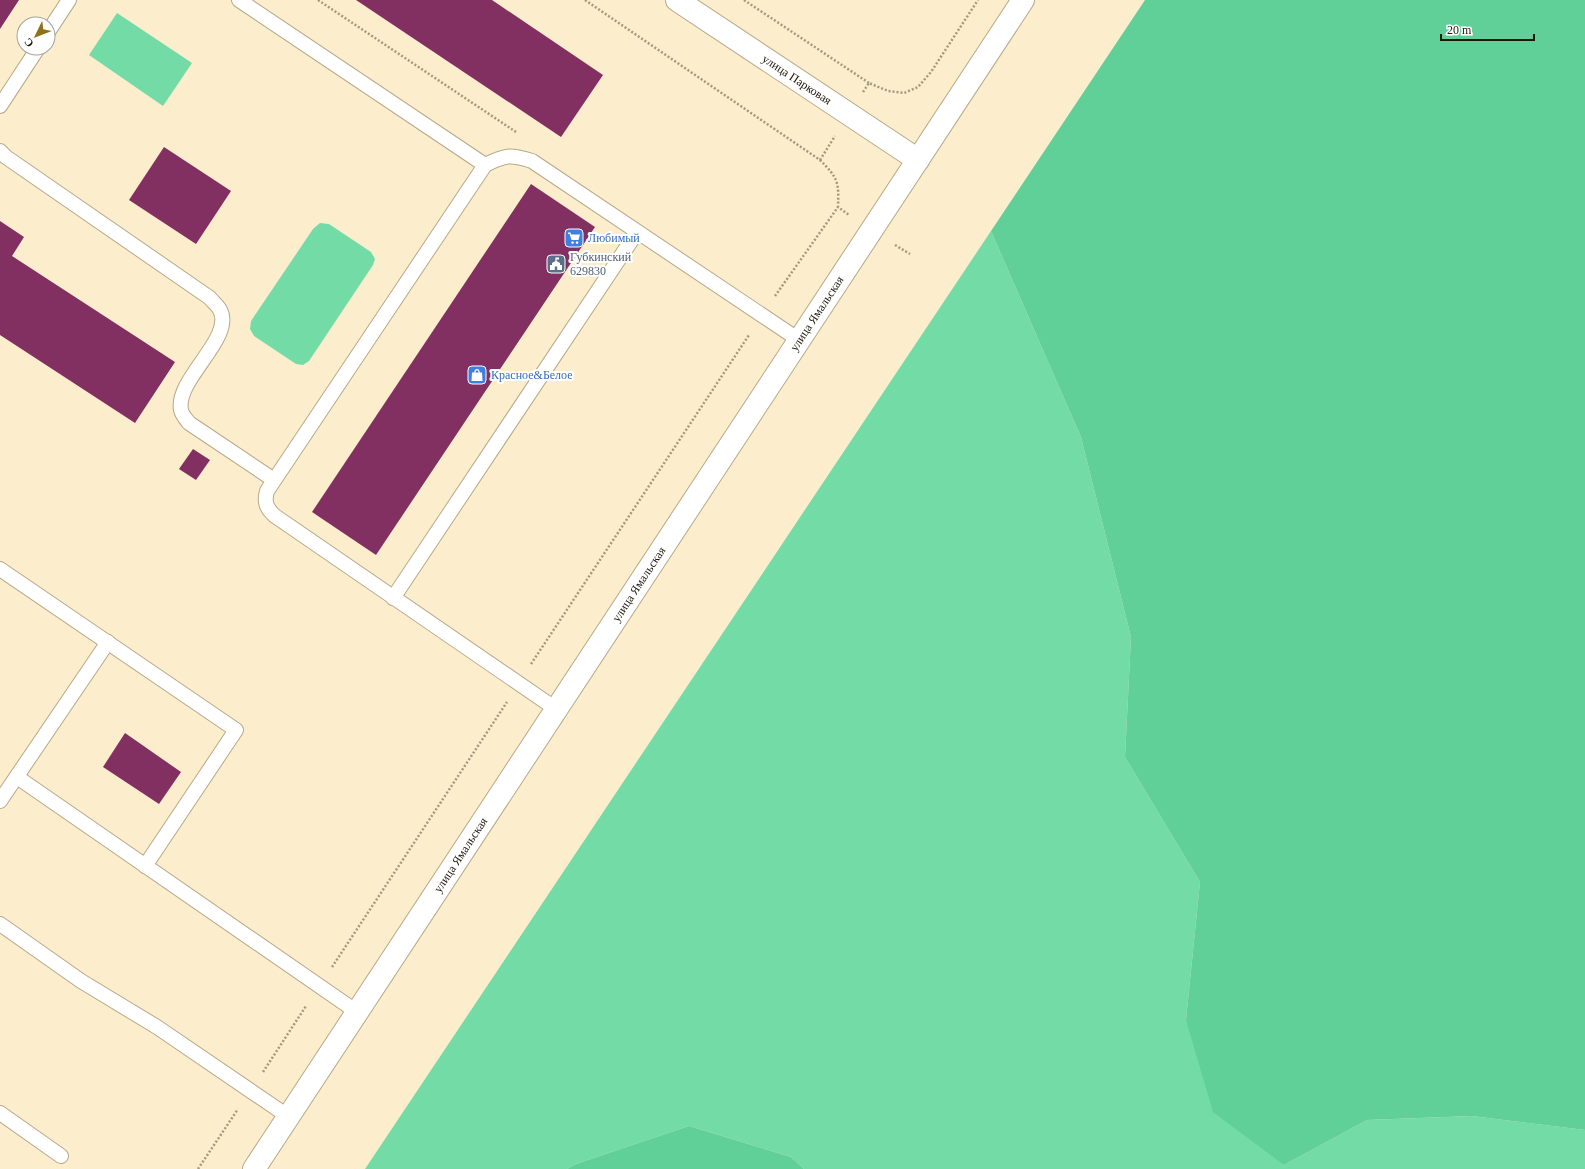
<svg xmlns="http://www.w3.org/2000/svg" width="1585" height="1169" font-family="'Times New Roman',serif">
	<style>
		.green { fill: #73dba6 }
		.forest { fill: #61cf98 }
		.building { fill: #822f62 }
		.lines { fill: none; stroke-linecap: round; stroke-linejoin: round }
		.lane-casing { stroke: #b6a989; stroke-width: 16 }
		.street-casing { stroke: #b6a989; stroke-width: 24 }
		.path { stroke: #a39980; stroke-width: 2.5; stroke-dasharray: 2 2; stroke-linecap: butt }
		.lane { stroke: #fff; stroke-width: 14 }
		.street { stroke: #fff; stroke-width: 22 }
		.labels { text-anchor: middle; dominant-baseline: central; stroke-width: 4; stroke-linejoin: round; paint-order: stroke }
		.street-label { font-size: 12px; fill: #1c170b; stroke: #fff }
		.shop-label { font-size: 12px; fill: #366cbe; stroke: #fff; text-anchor: start }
		.service-label { font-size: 12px; fill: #4e5e75; stroke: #fff; text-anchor: start }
	</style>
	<rect width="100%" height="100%" fill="#fceecd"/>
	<g class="green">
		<polygon points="117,13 192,63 163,106 89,55"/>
		<polygon points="320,223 329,224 371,252 375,259 373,265 309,361 303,365 296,364 254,336 250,329 251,321 313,229"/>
		<polygon points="991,231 1081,437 1131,637 1125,757 1200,882 1186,1020 1284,1165 1367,1120 1472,1116 1585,1130 1585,1169 804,1169 791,1157 689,1126 576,1164 567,1169 365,1169"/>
	</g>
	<g class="forest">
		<polygon points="1145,0 1585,0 1585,1130 1472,1116 1367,1120 1284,1165 1213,1112 1186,1020 1200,882 1125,757 1131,637 1081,437 991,231"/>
		<polygon points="689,1126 791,1157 804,1169 567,1169 576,1164"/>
	</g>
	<g class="building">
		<polygon points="0,0 19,0 0,29"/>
		<polygon points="356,0 492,0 603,75 561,137"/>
		<polygon points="164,147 231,191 196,244 129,200"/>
		<polygon points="531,184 595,227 376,555 312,512"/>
		<polygon points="0,221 24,237 12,256 175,362 135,423 0,335"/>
		<polygon points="193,449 210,460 196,480 179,469"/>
		<polygon points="125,733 181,772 159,804 103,767"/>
	</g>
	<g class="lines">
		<defs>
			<g id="lane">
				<path d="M239,0L485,165L267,491C264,502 266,508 275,516L556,709"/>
				<polyline points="48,32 69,0"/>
				<polyline points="0,106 38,48"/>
				<path d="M0,151L6,157L210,298C213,302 218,306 220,310C235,338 175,379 181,410C182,415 186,419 189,423L274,480"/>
				<path d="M485,165C505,155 510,154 532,161L799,340"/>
				<polyline points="0,569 236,730 145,866"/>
				<polyline points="393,598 637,232"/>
				<polyline points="17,777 357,1012"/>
				<polyline points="0,801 108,642"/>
				<polyline points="0,924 81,981 157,1027 289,1117"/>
				<polyline points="0,1113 61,1156"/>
			</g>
			<g id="street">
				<path id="s1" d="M677,0L918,160"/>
				<path id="s2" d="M254,1169L1023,0"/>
			</g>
		</defs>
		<use href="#lane" class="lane-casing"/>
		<use href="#street" class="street-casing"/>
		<g class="path">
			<polyline points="318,0 516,132"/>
			<path d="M585,0L820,160C838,178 839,182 838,207L849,215"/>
			<polyline points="744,0 869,83"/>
			<polyline points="863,92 869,83 888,91 904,93 918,87 931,72 978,0"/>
			<polyline points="820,160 835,136"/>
			<polyline points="895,245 910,254"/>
			<polyline points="775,296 838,207"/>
			<polyline points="531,664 749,335"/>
			<polyline points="332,967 507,702"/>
			<polyline points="263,1072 306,1006"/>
			<polyline points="198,1169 238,1109"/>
		</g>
		<use href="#lane" class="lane"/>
		<use href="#street" class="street"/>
	</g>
	<defs>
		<symbol id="supermarket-square" viewBox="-11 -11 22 22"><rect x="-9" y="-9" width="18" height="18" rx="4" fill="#3f7fe0" stroke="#fff"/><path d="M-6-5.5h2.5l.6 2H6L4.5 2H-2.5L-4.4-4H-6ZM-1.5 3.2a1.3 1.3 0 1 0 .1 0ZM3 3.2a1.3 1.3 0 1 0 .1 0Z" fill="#fff"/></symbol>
		<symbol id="civic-square" viewBox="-11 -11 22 22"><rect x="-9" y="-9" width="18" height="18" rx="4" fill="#5c6f8a" stroke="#fff"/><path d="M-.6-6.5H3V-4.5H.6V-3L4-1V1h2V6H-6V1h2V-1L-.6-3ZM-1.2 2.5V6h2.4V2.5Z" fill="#fff"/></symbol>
		<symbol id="shop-square" viewBox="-11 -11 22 22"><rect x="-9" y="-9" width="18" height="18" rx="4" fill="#3f7fe0" stroke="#fff"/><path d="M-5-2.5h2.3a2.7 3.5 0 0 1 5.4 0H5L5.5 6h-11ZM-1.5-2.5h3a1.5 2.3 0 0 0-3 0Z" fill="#fff"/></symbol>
	</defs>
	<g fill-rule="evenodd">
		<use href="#supermarket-square" x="563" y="227" width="22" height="22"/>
		<use href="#civic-square" x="545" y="253" width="22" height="22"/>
		<use href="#shop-square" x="466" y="364" width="22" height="22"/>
	</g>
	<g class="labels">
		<g class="street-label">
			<text stroke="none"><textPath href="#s1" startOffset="144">улица Парковая</textPath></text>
			<text stroke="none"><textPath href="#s2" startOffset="1024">улица Ямальская</textPath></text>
			<text stroke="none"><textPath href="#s2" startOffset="700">улица Ямальская</textPath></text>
			<text stroke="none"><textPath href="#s2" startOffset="376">улица Ямальская</textPath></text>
		</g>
		<g class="shop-label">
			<text x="588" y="238">Любимый</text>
			<text x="491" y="375">Красное&amp;Белое</text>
		</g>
		<g class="service-label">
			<text x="570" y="257">Губкинский<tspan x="570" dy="14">629830</tspan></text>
		</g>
	</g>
	<g transform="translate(36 36) rotate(227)"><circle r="19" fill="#ffffff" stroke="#a4a29d"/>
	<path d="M0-3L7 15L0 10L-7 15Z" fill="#8d7216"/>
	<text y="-6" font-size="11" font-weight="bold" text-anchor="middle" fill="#1c170b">С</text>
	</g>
	<path d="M1441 34v6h93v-6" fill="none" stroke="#1c170b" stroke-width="2"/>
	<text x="1447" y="34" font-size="12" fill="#1c170b" stroke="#ffffff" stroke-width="3" paint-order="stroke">20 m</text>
</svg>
